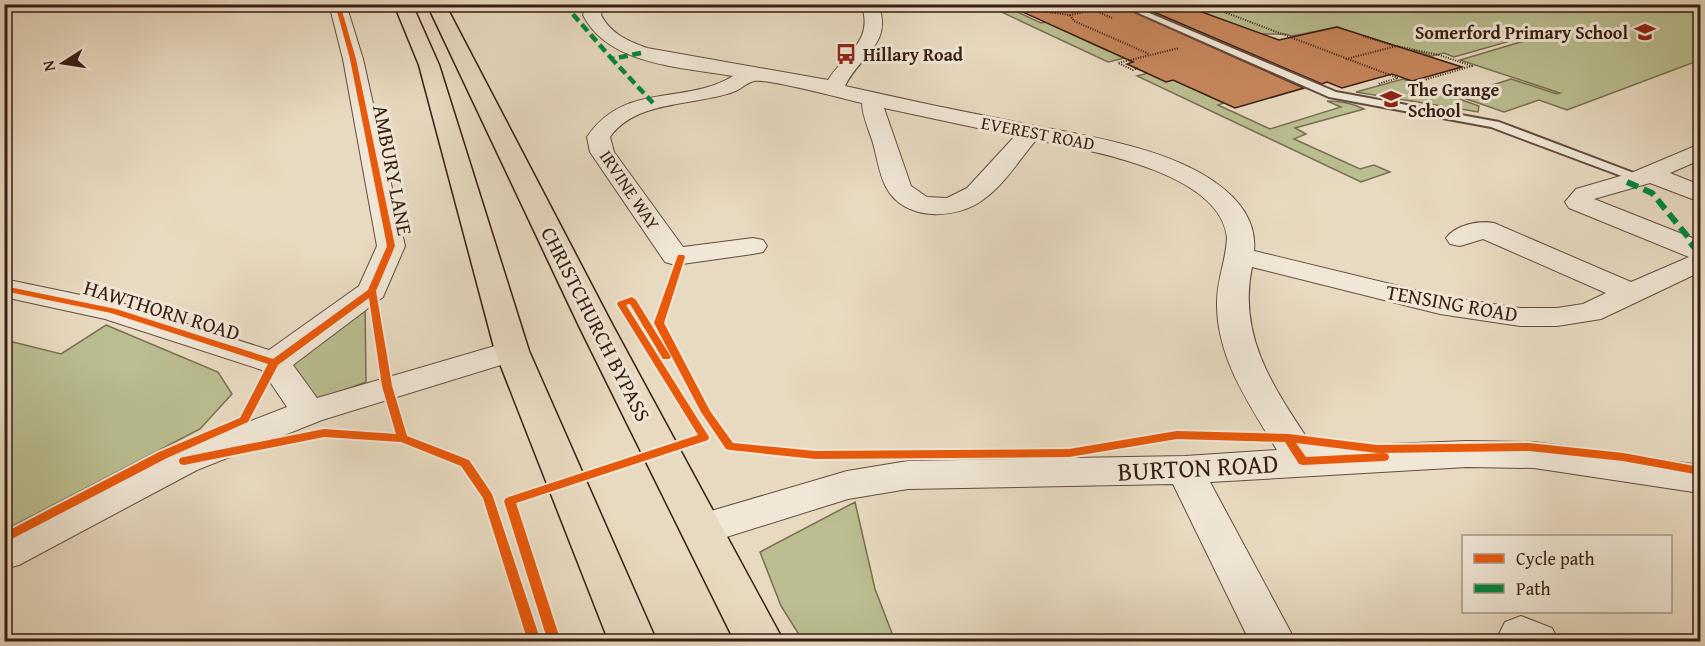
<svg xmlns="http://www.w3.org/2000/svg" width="1705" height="646" font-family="'Gentium Book Plus',serif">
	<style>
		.green { fill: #babe90; stroke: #796e52; stroke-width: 1.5 }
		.building { fill: #c7865c; stroke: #381d13; stroke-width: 1.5 }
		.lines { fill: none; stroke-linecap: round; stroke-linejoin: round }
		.lane-casing { stroke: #644c3e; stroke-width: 4 }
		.street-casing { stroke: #644c3e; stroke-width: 2 }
		.primary-casing { stroke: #381d13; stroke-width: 3 }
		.path { stroke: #381d13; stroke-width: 2; stroke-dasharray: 1 1.5; stroke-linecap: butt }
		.lane { fill: #f0e7d6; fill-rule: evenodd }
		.street { fill: #f0e7d6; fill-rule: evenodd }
		.primary { fill: #e8dac0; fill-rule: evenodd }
		.quiet-far2 { stroke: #00873e; stroke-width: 4.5; stroke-dasharray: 9 4.5; stroke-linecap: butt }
		.quiet-far1 { stroke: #00873e; stroke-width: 6; stroke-dasharray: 12 6; stroke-linecap: butt }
		.quiet { stroke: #00873e; stroke-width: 8; stroke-dasharray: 15 8; stroke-linecap: butt }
		.cycleway-casing { stroke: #f0e7d6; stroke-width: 4 }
		.cycleway { fill: #e8590c; fill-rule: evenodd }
		.labels { text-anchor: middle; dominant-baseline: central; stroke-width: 6; stroke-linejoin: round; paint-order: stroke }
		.far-poi-label { font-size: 18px; font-weight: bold; fill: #381d13; stroke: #f0e7d6; text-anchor: start }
		.far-street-label { font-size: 18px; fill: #381d13; stroke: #f0e7d6 }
		.street-label { font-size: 21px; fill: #381d13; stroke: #f0e7d6 }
		.near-street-label { font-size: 26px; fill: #381d13; stroke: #f0e7d6 }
	</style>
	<rect width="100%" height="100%" fill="#e8dac0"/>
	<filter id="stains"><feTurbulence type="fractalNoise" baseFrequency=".00333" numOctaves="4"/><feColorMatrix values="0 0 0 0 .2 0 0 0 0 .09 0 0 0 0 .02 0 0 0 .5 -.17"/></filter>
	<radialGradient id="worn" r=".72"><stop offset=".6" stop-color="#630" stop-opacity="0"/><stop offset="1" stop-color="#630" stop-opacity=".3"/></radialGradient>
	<g class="green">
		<polygon points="1008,5 1014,7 1011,9 1041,23 1046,22 1108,51 1125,47 1142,54 1108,62 993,8"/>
		<polygon points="1181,5 1700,5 1700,60 1567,110 1539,100 1504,112 1458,96 1511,79 1557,94 1560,93 1460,60 1534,38 1528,36 1454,57 1444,53 1432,56 1414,50 1387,58 1387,44 1337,27 1292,36 1285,34 1260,34"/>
		<path d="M1148,73L1174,80L1224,103L1218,105L1270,129L1341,107L1327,101C1341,101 1352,103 1364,109L1295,128L1306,134L1294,139L1360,169L1374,165L1390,172L1361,182L1137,76Z"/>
		<polygon points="1403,79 1479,106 1478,112 1356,92"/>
		<polygon points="365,303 366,382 313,402 287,360"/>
		<polygon points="106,325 218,372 232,394 200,429 5,530 5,340 61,354"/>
		<polygon points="855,502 875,589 895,641 803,641 781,606 760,552"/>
	</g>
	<g class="building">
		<polygon points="1005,4 1116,4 1304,88 1235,108 1173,80 1166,82 1127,64 1133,62"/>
		<polygon points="1135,4 1198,4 1199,11 1279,40 1337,27 1462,67 1412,81 1392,74 1342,88 1327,82 1322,84"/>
	</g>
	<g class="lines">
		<defs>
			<polygon id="lane" points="1118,4 1128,4 1336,92 1499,122 1647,178 1640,182 1635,181 1491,127 1329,97"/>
			<g id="street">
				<polygon points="329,4 346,4 363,59 405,246 383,297 293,365 317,398 512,341 524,344 528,351 524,358 322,420 197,470 19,565 4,569 4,534 171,452 287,407 262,370 105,319 4,297 4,279 124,304 269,350 359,286 377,246 343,59"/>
				<path d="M587,4H604L601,15C611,34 628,41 647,48L828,80C845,53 875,41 861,4H878C894,44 859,56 845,86C902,99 959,111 1016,122C1076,134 1166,146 1216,183C1239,199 1257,222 1254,251L1440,296L1520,308H1557L1583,304L1606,293L1483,239L1460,246L1450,244L1446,238C1455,225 1479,220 1494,223L1631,282L1689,257L1569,208L1565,202L1576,189L1631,173L1700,144V160L1670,173L1700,185V202L1650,183L1594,199L1700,241V272L1601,319L1557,326H1520L1440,314L1252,267C1237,338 1276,391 1313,447L1467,441L1534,442L1700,465V493L1534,468L1467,467L1210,482L1296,642H1250L1173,484L908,489L848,499L701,545L687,540L681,529L687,518L847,471L908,461L1185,456L1277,450C1249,404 1216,357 1217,302C1217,280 1226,260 1227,238C1221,172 1088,150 1036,140C1019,160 1005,184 984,199C957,220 904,222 886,187C879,174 877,157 873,143C869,130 862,115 862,103C845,99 766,78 754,81C746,83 740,90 733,92C694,106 636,100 610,137L614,152L683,247L753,238L763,240L767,246L763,252L753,254L675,265L665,262L590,152L587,137C625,81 684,106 733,76C683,67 609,66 583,15ZM884,108L1015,136L967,188L947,198L927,197L911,186Z"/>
				<polygon points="1521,616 1552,628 1559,642 1501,642 1498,636 1505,622"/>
			</g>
			<g id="primary">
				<polygon points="394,4 412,4 439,65 529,351 657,642 609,642 495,351 419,65"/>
				<polygon points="427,4 445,4 613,326 784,642 735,642 579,326"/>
			</g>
		</defs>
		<use href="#lane" class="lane-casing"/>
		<use href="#street" class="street-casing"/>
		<use href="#primary" class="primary-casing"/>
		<g class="path">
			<polyline points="1203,4 1398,78 1378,84"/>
			<polyline points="1105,8 1094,10 1112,18"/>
			<polyline points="1040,11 1070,15 1094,10"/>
			<polyline points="1070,15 1074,21 1149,54"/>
			<polyline points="1363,36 1395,46"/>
			<polyline points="1346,59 1397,46 1439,55 1472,66 1417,82 1461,98"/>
			<polyline points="1138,68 1133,70 1118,63 1179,48"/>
		</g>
		<use href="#lane" class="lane"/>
		<use href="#street" class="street"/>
		<use href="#primary" class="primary"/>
		<g class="quiet-far2">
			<polyline points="564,4 612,59"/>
			<polyline points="641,53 612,59 653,103"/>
		</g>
		<polyline class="quiet-far1" points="1627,182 1652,193 1693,243"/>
		<g class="quiet">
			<polyline points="1691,242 1699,251"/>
			<polyline points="1694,264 1700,260"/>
		</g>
		<defs>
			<g id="cycleway">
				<polygon points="335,4 340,4 356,59 395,246 376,291 392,386 407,436 469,460 492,494 541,642 528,642 483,498 461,466 401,442 324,437 184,465 180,464 179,461 180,458 184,457 324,429 396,434 382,386 369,298 278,365 248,422 167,458 4,543 4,533 159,452 240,418 268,364 111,313 4,291 4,286 116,309 273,359 368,290 387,246 350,59"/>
				<polygon points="678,255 684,255 685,257 664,323 710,411 733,443 815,451 1069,449 1177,431 1288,434 1377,445 1529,443 1623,453 1700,467 1700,475 1623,461 1529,451 1377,453 1296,443 1306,457 1384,453 1388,454 1389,457 1388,460 1384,461 1303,465 1299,464 1285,442 1177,439 1069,457 815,459 730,450 726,449 701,412 654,323"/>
				<polygon points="632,297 636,300 671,357 669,359 663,359 630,304 626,305 709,437 708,440 516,503 561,642 548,642 504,501 506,498 698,435 617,304 618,302"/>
			</g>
		</defs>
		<use href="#cycleway" class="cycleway-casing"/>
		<use href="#cycleway" class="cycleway"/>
	</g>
	<defs>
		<symbol id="school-bare" viewBox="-9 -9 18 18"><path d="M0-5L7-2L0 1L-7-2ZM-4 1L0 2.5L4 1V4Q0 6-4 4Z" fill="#8f2418" stroke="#f0e7d6" stroke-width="2.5" paint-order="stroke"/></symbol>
		<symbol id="bus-bare" viewBox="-9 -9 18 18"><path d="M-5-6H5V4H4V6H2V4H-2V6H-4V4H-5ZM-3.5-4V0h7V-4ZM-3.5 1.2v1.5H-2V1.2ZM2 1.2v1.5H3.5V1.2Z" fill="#8f2418" stroke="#f0e7d6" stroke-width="2.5" paint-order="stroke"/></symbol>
	</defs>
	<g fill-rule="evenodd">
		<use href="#school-bare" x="1630" y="17" width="30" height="30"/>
		<use href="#bus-bare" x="831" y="39" width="30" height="30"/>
		<use href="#school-bare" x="1376" y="84" width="30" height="30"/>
	</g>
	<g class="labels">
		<g class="far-poi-label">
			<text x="1628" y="32" text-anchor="end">Somerford Primary School</text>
			<text x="863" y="54">Hillary Road</text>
			<text x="1408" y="89">The Grange<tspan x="1408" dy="21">School</tspan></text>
		</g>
		<g class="far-street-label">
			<text transform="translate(1038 133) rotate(11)">EVEREST ROAD</text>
			<text transform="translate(630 190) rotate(56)">IRVINE WAY</text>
		</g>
		<g class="street-label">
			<text transform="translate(393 170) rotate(79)">AMBURY LANE</text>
			<text transform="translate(1452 303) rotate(10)">TENSING ROAD</text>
			<text transform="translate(162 310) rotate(17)">HAWTHORN ROAD</text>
			<text transform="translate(596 324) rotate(63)">CHRISTCHURCH BYPASS</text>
		</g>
		<g class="near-street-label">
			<text transform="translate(1198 467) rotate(-3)">BURTON ROAD</text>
		</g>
	</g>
	<rect width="1705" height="646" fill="none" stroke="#e8dac0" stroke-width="24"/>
	<rect x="6" y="6" width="1693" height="634" fill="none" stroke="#381d13" stroke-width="3"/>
	<rect x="12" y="12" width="1681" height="622" fill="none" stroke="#381d13" stroke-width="1.5"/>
	<rect x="1462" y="535" width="210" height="78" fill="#f0e7d6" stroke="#a69688" stroke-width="1.5"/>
	<rect x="1474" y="554" width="30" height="9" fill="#e8590c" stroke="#a69688" stroke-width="1.5"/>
	<text x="1516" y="565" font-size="18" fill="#381d13">Cycle path</text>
	<rect x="1474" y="584" width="30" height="9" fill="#00873e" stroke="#a69688" stroke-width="1.5"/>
	<text x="1516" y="595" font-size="18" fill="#381d13">Path</text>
	<g transform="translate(63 63) rotate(258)" stroke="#f0e7d6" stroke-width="4.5" paint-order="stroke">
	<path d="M0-4.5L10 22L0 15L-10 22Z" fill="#381d13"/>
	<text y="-9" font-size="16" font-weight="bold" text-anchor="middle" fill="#381d13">N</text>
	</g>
	<rect width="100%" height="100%" filter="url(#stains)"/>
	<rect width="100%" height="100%" fill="url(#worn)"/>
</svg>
